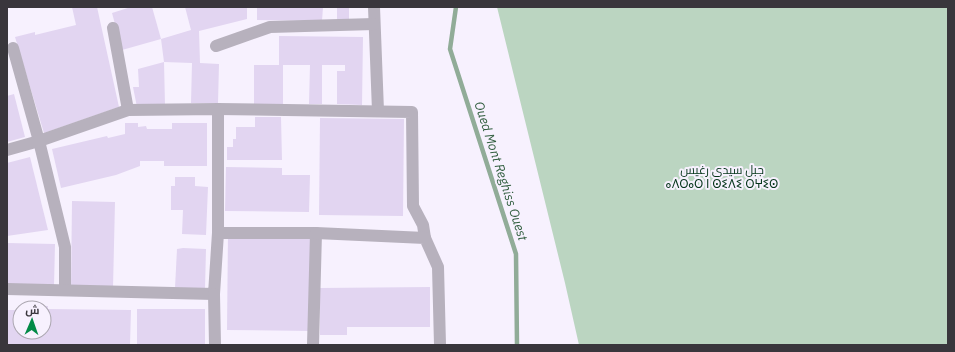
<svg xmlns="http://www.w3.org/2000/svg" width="955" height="352" font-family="'IBM Plex Sans',Cairo,'Noto Sans Tifinagh',sans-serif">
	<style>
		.green { fill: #bbd5c1 }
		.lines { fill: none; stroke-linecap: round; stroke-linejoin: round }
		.stream { stroke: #91ac98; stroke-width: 4.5 }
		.building { fill: #e2d5f1 }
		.minor { stroke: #b7b1bd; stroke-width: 12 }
		.labels { text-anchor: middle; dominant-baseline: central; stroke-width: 4; stroke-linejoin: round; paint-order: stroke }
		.park-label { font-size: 12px; fill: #033418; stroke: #f7f1fe }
		.water-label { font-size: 13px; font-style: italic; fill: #305d3e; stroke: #f7f1fe }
	</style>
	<rect width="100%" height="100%" fill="#f7f1fe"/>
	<polygon class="green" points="497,7 948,7 948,345 579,345 565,283"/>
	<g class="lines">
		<polyline class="stream" points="456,7 450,49 516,254 517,345"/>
	</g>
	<g class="building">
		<polygon points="72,7 97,7 119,107 44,133 15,37 35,32 35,35 76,25"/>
		<polygon points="131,7 152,7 161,39 122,50 112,13"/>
		<polygon points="185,7 247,7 247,19 199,31 200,63 219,64 218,103 191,103 192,63 164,62 165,105 137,107 133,87 139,87 138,69 164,62 161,39 191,30"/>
		<polygon points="257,7 323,7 322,21 257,20"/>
		<rect x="337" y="7" width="12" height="14"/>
		<polygon points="279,36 363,37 362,105 337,104 337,71 345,71 345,65 322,65 322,104 309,104 310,65 283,65 283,104 254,104 254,65 279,65"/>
		<polygon points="14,94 25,137 7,142 7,96"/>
		<polygon points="255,117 281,117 282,160 227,160 227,147 233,147 233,139 236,139 236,127 255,127"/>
		<polygon points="320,118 404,119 403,216 319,215"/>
		<polygon points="125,123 138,123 138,127 146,126 147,129 172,129 172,123 207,123 207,166 164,166 164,161 140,161 140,166 116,175 61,188 52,149 107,136 108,138 125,134"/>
		<polygon points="30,157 48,230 7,236 7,163"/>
		<polygon points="226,167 282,168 282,175 310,175 309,212 225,211"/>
		<polygon points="175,177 195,177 195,186 208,187 206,235 182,234 183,210 171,210 171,186 175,186"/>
		<polygon points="72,201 115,202 113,288 71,287"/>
		<polygon points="228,233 312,234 312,331 227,330"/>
		<polygon points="7,243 55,244 54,286 7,285"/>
		<polygon points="183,248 206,249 205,289 175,288 177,249"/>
		<polygon points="430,287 430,327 347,327 347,335 320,335 320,288"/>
		<polygon points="21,305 48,306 48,309 131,310 130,345 7,345 7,310 20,310 20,332 44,332 44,308 21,308"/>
		<rect x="137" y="309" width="68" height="36"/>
	</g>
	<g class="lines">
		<g class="minor">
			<polyline points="374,7 378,111"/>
			<polyline points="113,28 128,110"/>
			<polyline points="216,46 270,27 374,24"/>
			<polyline points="13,48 39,141 65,247 65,290"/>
			<polyline points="218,109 412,112 413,206 423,225 425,238"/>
			<polyline points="7,150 39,141 128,110 218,109 218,233 214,294 7,289"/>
			<polyline points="218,233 316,233 313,345"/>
			<polyline points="316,233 425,238 438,267 440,345"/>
			<polyline points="214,294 215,345"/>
		</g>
	</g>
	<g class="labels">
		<g class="park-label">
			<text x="722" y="169">جبل سيدي رغيس<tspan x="722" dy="14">ⴰⴷⵔⴰⵔ ⵏ ⵙⵉⴷⵉ ⵔⵖⵉⵙ</tspan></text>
		</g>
		<g class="water-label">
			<text transform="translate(501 171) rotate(72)">Oued Mont Reghiss Ouest</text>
		</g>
	</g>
	<rect width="955" height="352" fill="none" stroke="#39363c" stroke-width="16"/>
	<g transform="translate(32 320) rotate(2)"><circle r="19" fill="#f7f1fe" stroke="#aba6b0"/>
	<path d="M0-3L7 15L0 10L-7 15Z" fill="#028a47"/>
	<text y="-6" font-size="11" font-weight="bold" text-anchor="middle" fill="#39363c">ش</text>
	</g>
</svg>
